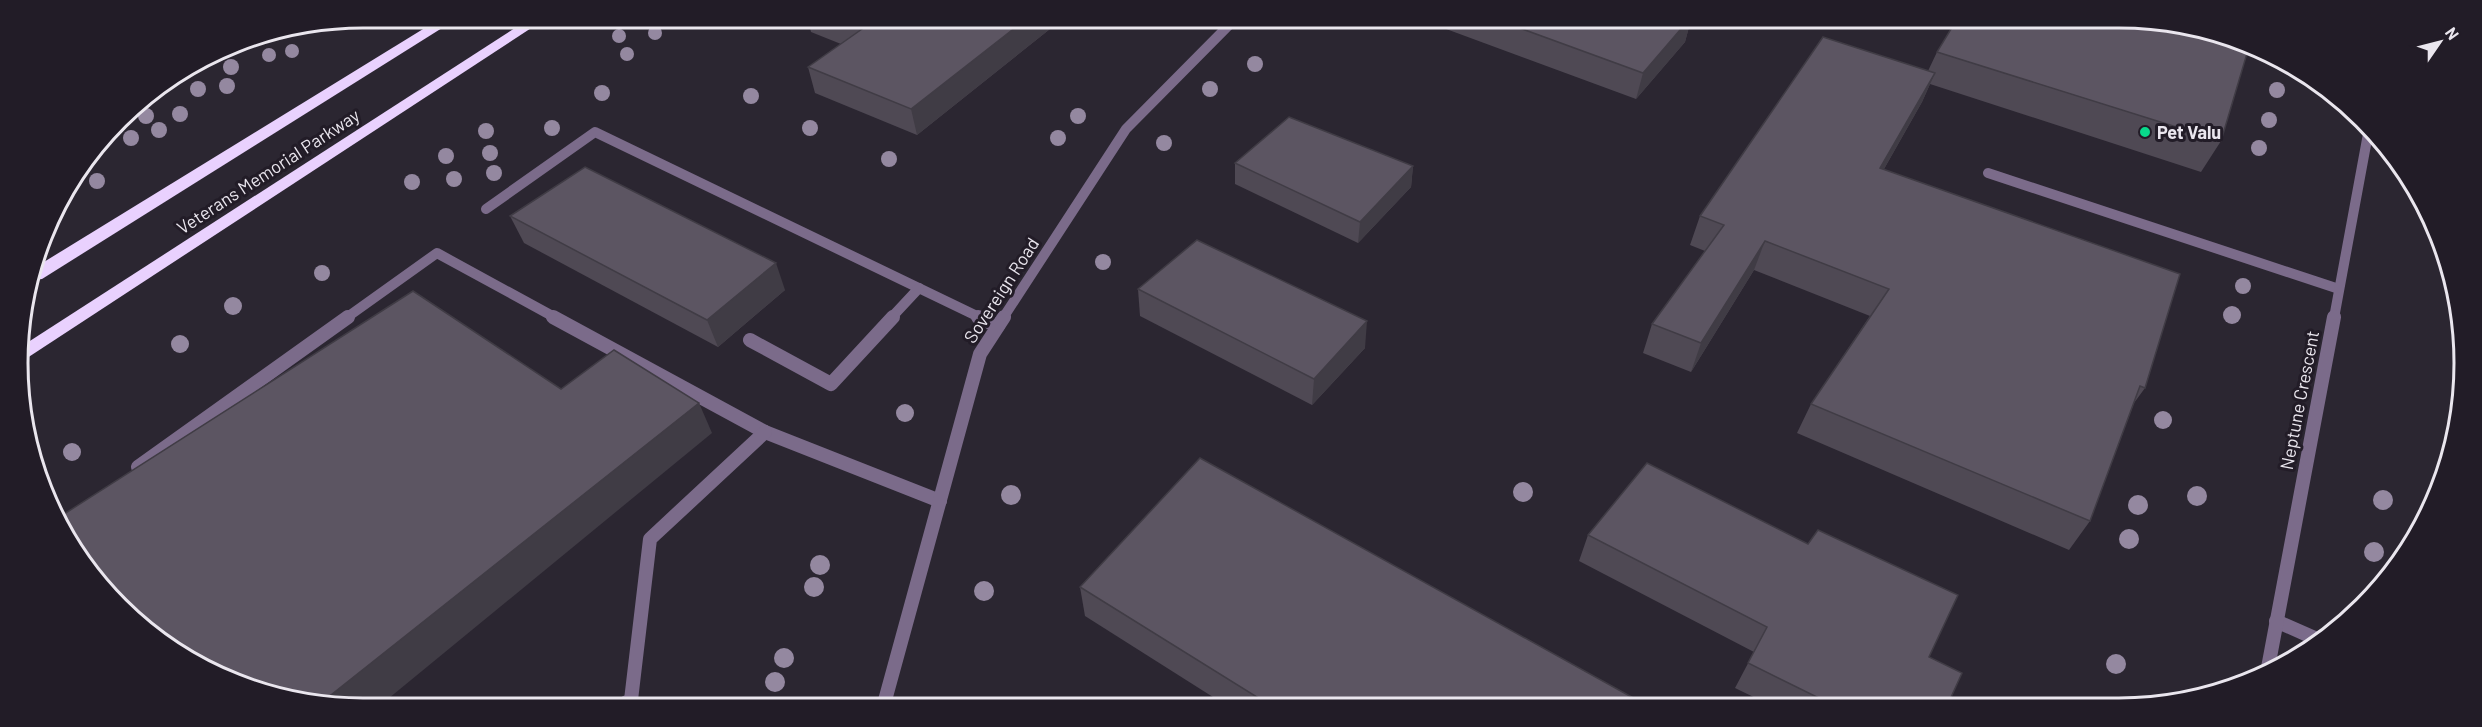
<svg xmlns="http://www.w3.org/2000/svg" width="2482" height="727" font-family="Barlow,sans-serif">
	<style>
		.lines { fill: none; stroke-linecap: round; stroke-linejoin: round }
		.lane-far1 { stroke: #7b6b8a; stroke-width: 10 }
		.lane { stroke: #7b6b8a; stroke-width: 14 }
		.street-far1 { stroke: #7b6b8a; stroke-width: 10 }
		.street { stroke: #7b6b8a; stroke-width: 14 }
		.highway { fill: #e9d1fe; fill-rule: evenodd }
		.tree { fill: #9488a0 }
		.wall { fill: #4f4954 }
		.shaded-wall { fill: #403c45 }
		.building { fill: #5c5562; stroke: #403c45; stroke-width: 1.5 }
		.poi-dot { fill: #08d98b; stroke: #221c27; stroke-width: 2 }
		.labels { text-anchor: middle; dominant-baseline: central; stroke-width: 6; stroke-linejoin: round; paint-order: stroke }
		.poi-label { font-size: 18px; font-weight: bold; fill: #eae6ee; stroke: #221c27; text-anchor: start }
		.street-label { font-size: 18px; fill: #eae6ee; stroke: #221c27 }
		.rim { fill: none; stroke: #eae6ee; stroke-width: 3 }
	</style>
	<rect width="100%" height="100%" fill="#2b2631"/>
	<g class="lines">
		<g class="lane-far1">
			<polyline points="1988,173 2339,289"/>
			<polyline points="486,209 595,132 981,318"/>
			<polyline points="346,318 437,253 556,318"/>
			<polyline points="891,318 919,288"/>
		</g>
		<g class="lane">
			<polyline points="553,317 765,432 940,501"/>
			<polyline points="978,317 998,326"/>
			<polyline points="750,340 831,384 893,317"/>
			<polyline points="138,467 348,317"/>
			<polyline points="2276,621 2319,640"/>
			<polyline points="625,703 631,700 650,539 765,432"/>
		</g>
		<g class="street-far1">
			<polyline points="1003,318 1126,129 1233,21"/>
			<polyline points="2334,318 2368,134"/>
		</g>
		<g class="street">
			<polyline points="2267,673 2334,317"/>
			<polyline points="884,704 980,354 1004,317"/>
		</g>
		<g class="highway">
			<polygon points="441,18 458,18 42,279 35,280 39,265"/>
			<polygon points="529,19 545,19 21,362 19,348"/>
		</g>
	</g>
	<g class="tree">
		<circle cx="655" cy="33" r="7"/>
		<circle cx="619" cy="36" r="7"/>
		<circle cx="292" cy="51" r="7"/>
		<circle cx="627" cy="54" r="7"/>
		<circle cx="269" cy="55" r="7"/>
		<circle cx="1255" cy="64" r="8"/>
		<circle cx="231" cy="67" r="8"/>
		<circle cx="227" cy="86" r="8"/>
		<circle cx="198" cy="89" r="8"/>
		<circle cx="1210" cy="89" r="8"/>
		<circle cx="2277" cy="90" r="8"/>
		<circle cx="602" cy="93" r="8"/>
		<circle cx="751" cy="96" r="8"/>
		<circle cx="180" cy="114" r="8"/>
		<circle cx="146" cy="116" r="8"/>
		<circle cx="1078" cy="116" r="8"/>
		<circle cx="2269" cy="120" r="8"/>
		<circle cx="552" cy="128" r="8"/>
		<circle cx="810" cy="128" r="8"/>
		<circle cx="159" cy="130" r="8"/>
		<circle cx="486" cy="131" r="8"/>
		<circle cx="131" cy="138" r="8"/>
		<circle cx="1058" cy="138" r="8"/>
		<circle cx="1164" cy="143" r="8"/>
		<circle cx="2259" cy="148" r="8"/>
		<circle cx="490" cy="153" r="8"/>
		<circle cx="446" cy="156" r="8"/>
		<circle cx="889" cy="159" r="8"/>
		<circle cx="494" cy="173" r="8"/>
		<circle cx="454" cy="179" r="8"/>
		<circle cx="97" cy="181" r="8"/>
		<circle cx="412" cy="182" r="8"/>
		<circle cx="1103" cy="262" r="8"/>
		<circle cx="322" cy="273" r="8"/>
		<circle cx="2243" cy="286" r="8"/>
		<circle cx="233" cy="306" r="9"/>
		<circle cx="2232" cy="315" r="9"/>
		<circle cx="180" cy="344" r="9"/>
		<circle cx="905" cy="413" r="9"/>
		<circle cx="2163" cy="420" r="9"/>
		<circle cx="72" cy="452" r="9"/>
		<circle cx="1523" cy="492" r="10"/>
		<circle cx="1011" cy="495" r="10"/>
		<circle cx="2197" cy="496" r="10"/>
		<circle cx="2383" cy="500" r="10"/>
		<circle cx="2138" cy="505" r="10"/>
		<circle cx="2129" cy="539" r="10"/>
		<circle cx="2374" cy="552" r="10"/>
		<circle cx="820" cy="565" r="10"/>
		<circle cx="814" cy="587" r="10"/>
		<circle cx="984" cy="591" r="10"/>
		<circle cx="784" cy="658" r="10"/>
		<circle cx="2116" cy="664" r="10"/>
		<circle cx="775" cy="682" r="10"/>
	</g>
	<g class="wall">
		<polygon points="808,20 1060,21 917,135 815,93 808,67 841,44 811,32"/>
		<polygon points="1439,22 1690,23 1685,42 1636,99 1438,26"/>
		<polygon points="1937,52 2221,141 2201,172 1930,84 1922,102 1884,169 2145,388 2134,403 2090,521 2069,550 1797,433 1811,404 1870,316 1754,270 1691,372 1643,353 1652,324 1705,251 1690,245 1700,216 1928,71"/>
		<polygon points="1235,163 1413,166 1411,187 1358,243 1235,184"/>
		<polygon points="510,216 785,290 718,347 524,243"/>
		<polygon points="1138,289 1365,348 1312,405 1140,316"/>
		<polygon points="1588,535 1929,657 1947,706 1770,705 1735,688 1754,652 1579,561"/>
		<polygon points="1080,587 1646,705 1224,704 1085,616"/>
	</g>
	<g class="shaded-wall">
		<polygon points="1025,20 1060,21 917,135 911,109"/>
		<polygon points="1686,23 1690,23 1685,42 1636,99 1643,73"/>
		<polygon points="1935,73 1922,102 1868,197 1880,168"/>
		<polygon points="1413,166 1411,187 1358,243 1360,222"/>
		<polygon points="1765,241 1754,270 1691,372 1701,343"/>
		<polygon points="776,263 785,290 718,347 707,320"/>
		<polygon points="1367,321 1365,348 1312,405 1314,379"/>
		<polygon points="699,403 712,433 383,703 322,702"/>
	</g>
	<g class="building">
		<polygon points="838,20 1025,20 911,109 808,67 862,29"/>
		<polygon points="1503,22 1686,23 1643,73"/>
		<polygon points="1954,24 2186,25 2248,50 2221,141 1937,52"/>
		<polygon points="1823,37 1935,73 1880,168 2180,274 2145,388 2140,386 2090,521 1811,404 1889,289 1765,241 1701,343 1652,324 1724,225 1700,216"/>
		<polygon points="1289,117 1413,166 1360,222 1235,163"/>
		<polygon points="585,167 776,263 707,320 510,216"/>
		<polygon points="1197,240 1367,321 1314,379 1138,289"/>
		<polygon points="413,291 561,389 614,350 699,403 322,702 296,702 190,663 90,574 61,516"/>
		<polygon points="1200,458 1646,705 1268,704 1080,587"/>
		<polygon points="1647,463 1808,544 1818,530 1958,595 1929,657 1962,673 1947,706 1833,705 1748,663 1767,627 1588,535"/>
	</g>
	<circle class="poi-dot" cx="2145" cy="132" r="6"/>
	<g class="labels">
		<g class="poi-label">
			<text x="2157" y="132">Pet Valu</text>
		</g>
		<g class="street-label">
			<text transform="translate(268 171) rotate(-33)">Veterans Memorial Parkway</text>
			<text transform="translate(1001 290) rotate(-57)">Sovereign Road</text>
			<text transform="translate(2299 400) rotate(-79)">Neptune Crescent</text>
		</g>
	</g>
	<path d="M0 0H2482V727H0ZM363 28H2119A335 335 0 0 1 2454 363V363A335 335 0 0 1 2119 698H363A335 335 0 0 1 28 363V363A335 335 0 0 1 363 28Z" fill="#221c27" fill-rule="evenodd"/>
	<path class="rim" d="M363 28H2119A335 335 0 0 1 2454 363V363A335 335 0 0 1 2119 698H363A335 335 0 0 1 28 363V363A335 335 0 0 1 363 28Z"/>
	<g transform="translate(2440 42) rotate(55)" stroke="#221c27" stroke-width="4.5" paint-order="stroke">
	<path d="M0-4.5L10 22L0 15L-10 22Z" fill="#eae6ee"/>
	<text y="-9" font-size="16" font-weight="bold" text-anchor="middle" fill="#eae6ee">N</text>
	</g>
</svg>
